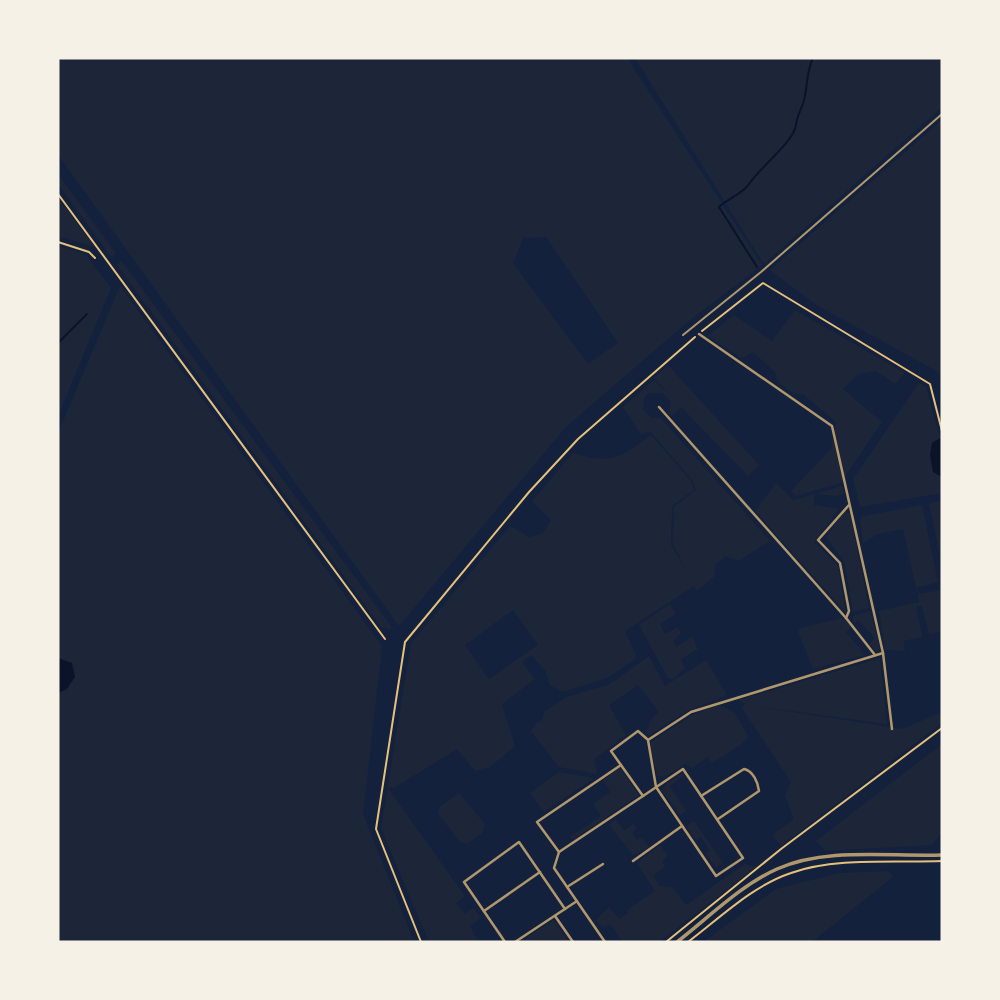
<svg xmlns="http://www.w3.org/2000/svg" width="1000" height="1000" font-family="Montserrat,sans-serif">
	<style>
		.green { fill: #1d2539; fill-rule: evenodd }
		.water { fill: #0b132b }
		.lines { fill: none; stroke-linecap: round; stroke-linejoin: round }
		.stream { stroke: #0b132b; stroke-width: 2 }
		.path { stroke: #e5c07b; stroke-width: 2 }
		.service { stroke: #b1986c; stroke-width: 2 }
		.minor { stroke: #b1986c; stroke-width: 2.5 }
		.tertiary { stroke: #b1986c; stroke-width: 3.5 }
	</style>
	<rect width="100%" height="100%" fill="#14213d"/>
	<g class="green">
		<path d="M58,58H627L762,265L684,325L566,427L399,626L58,155ZM546,237L618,343L588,364L513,263L523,238Z"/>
		<polygon points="635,58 942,58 942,107 764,264"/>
		<polygon points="942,120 942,374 818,306 770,270"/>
		<polygon points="58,174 116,254 111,257 58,184"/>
		<polygon points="58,198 95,247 58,236"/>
		<polygon points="58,246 85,254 111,288 58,416"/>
		<polygon points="121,260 391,626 391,630 381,627 117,265"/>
		<polygon points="120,286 382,646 363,814 414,942 58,942 58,433"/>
		<polygon points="795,310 905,373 895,384 876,371 858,374 843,389 882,422 841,483 796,496 791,491 831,449 836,422 803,394 795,394 777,382 775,372 753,352 742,359 708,336 734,315 772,341"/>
		<path d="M668,365L759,465L748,476L681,407L672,416L669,413L671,402L663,393H648L644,398L643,410L651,418H661L770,541L738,561L726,556L716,564L714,571L715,576L697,591L694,586L625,631L637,658L607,678L562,692L550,685L545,670L531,655L522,662L535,679L502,704L515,746L490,767L475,771L457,749L394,788L387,787L465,896L456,903L465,914L473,907L481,918L470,926L478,942H429L381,828L411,643L510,526L529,537L543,533L551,520L532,501L573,453C611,465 620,458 651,435L691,481L694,490L672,506L671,545L685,568L673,544L674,507L696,490L692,480L650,431L641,435L623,407L654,380L672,398L654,378ZM513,610L538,645L489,679L465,645Z"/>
		<polygon points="919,383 926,387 942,445 942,493 860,507 853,479"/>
		<polygon points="776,483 793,500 842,486 844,494 836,496 815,494 814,505 839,509 814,542 838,566 846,613 755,511"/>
		<polygon points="942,500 942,566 929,503"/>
		<polygon points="922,505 938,582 916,588 903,529 878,534 863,543 860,517"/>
		<polygon points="845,511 850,514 869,608 853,612 844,561 826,537"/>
		<polygon points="940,590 942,631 929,634 922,606 916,606 922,637 903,641 905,651 885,650 879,611 919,602 918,594"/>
		<polygon points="670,604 676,614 660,624 665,634 678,627 681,633 673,641 676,647 692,637 698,649 681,659 685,668 673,679 668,678 639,625"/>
		<polygon points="870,611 880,649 876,651 869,644 875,638 858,620 854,624 853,616"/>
		<polygon points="842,618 851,627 846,632 865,655 813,669 797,629"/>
		<polygon points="649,656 665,686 706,660 727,695 687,711 649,735 646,732 652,718 659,712 638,685 609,705 626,735 594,759 597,774 559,767 531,731 536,723 542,721 544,712 567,697 610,684"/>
		<polygon points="880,658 887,724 747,705 902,729 942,712 942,723 781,846 772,835 794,819 785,795 791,782 742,708 745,704 739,700"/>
		<polygon points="719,705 735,713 748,736 742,744 712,763 708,757 692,768 686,764 664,777 657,776 650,744 652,741 692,715"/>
		<polygon points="942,744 942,832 932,845 826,851 816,841"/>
		<polygon points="620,768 639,795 574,839 570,837 601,816 593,804 611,792 603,780"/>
		<polygon points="559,772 594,778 544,812 530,793"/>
		<polygon points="682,773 684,776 670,786 686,811 680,815 662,791 665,785"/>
		<polygon points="459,793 485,824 482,833 466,844 459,841 438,813 439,807"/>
		<polygon points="616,819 624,831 634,824 637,829 632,833 637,840 642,837 649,847 633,855 609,825"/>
		<polygon points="694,821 723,863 716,868 706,854 710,851 701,837 696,840 686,826"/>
		<polygon points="660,845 668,856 662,861 665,866 653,876 660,886 672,887 686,905 745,864 756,867 659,942 623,942 610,924 602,927 596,920 609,907 619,919 628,913 627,910 655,891 637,863"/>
		<polygon points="889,871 893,877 812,942 703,942 776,889 840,873"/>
		<polygon points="554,920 569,942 529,942 526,938"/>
	</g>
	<g class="water">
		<polygon points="940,438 942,440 942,477 933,472 930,455 932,443"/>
		<polygon points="58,658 72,663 75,677 67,689 58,693"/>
	</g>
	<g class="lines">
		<g class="stream">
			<path d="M757,267L719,207C727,199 744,193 749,184C761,166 793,143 796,125C797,115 802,109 804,100C808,85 806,72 813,58"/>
			<polyline points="58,343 87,314"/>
		</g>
		<g class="path">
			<polyline points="58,194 385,639"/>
			<polyline points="58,242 89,252 95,258"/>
			<polyline points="702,331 763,283 930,384 942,431"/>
			<polyline points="421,942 376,829 405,642 529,492 578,439 695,337"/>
			<polyline points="666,942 781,849 942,728"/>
			<path d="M688,942C720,918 752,886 791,873C835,857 896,863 942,861"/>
		</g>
		<polyline class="service" points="683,335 761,272 942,114"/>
		<g class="minor">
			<polyline points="699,334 832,426 883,653 892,729"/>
			<polyline points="659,407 846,618 875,655"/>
			<polyline points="846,618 849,611 840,563 818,540 849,505"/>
			<polyline points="643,796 611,751 638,731 647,739"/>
			<path d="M701,796L744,769C753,771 758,782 759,791L718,819"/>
			<polyline points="559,852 537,822 621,765"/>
			<polyline points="633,861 682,826"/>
			<polyline points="567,887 603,864"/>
			<polyline points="484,911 540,872"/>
			<polyline points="555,916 573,942"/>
			<polyline points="505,942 464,882 519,842 565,909"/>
			<polyline points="515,942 577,901"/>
			<polyline points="605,942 554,868 559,852 643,796 683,769 743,858 716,876 656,787 648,740 691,712 883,653"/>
		</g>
		<path class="tertiary" d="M677,942C708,918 741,885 777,869C827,847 889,857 942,855"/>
	</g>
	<rect width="1000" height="1000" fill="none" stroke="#f6f1e7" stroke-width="119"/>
</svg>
